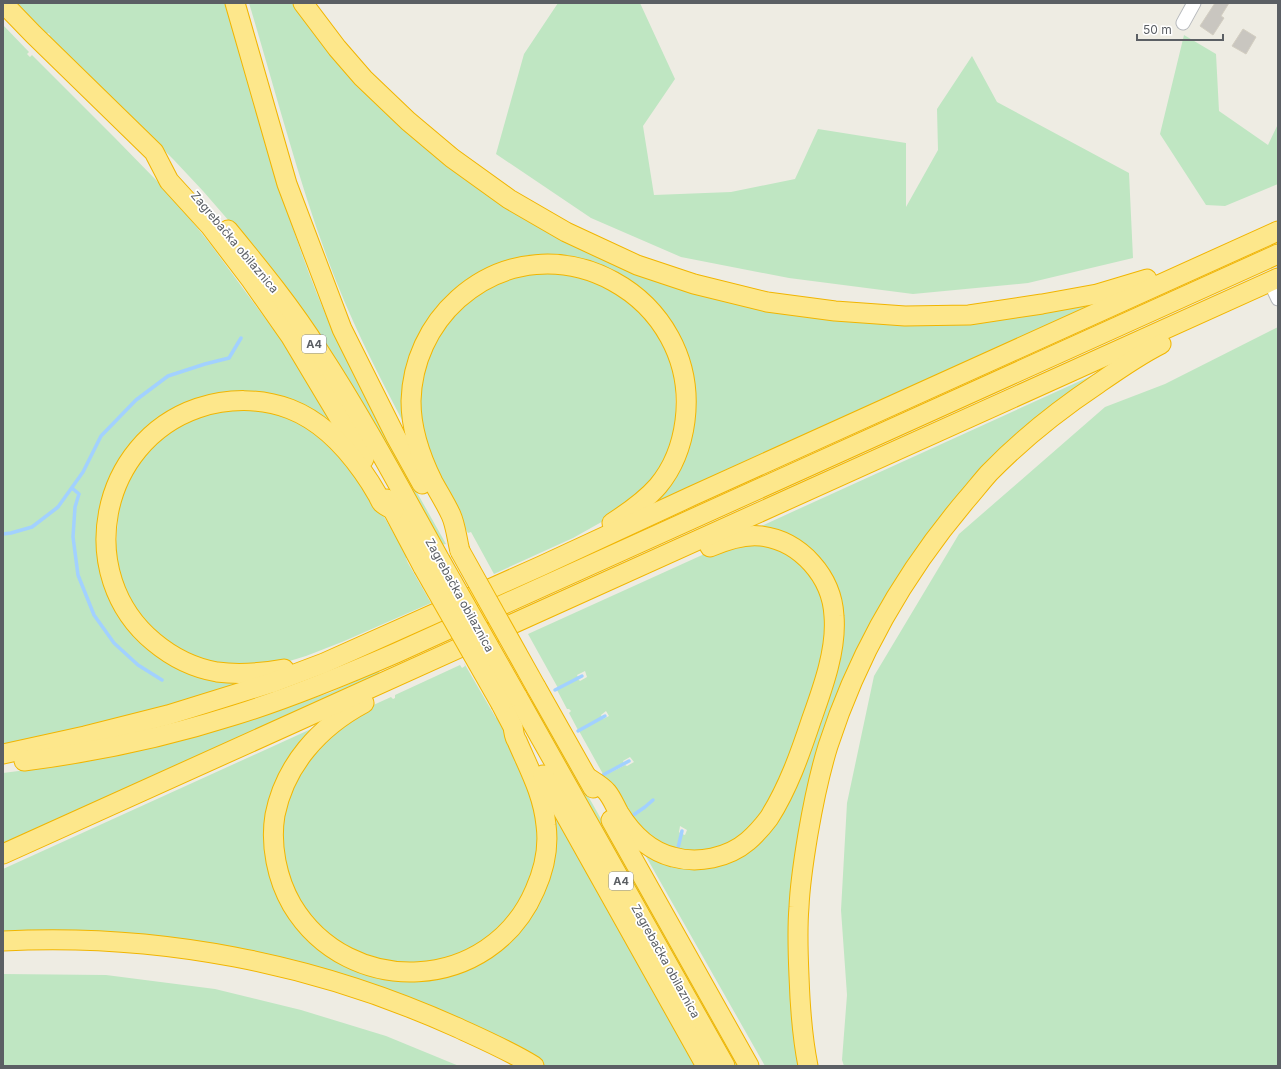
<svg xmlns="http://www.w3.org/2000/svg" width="1281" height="1069" font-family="Inter,sans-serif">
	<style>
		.green { fill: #bfe6c2 }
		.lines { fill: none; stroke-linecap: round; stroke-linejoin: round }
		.stream { stroke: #a2d1ff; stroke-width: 3.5 }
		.building { fill: #c9c6c0; stroke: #d3cec1 }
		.minor-casing { stroke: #b6b9bd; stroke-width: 15 }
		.highway-casing { stroke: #f1b500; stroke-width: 21 }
		.minor { stroke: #fff; stroke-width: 13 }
		.highway { stroke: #fde78b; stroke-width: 19 }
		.highway-bridge-casing { stroke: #f1b500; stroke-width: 21; stroke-linecap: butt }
		.highway-bridge { stroke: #fde78b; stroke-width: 19 }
		.labels { text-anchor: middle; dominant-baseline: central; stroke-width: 3.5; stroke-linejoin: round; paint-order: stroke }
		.shield { fill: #fff; stroke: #8c8f92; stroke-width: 1 }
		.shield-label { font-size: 11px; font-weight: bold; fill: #5b5f64 }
		.street-label { font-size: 12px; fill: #5b5f64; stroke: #fff }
	</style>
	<rect width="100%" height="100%" fill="#eeece3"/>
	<g class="green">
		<path d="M16,3H225C256,100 279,199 317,294C352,381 400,462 446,544L441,545L262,259L203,191L173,159L49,36L50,34L48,33L47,34Z"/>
		<path d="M249,3H294L334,54L565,238L826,318L1114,295L654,507L693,384L690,365L680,341L671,323L655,303L641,290L620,275L580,261L452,294L405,421L403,422C376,370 348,315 328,260C297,176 275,89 249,3Z"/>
		<polygon points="558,3 640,3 675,79 643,126 654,195 731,192 795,179 818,129 906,143 906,207 938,150 937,109 972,56 997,102 1129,173 1133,258 1028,283 913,294 789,278 681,257 591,218 496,154 524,54"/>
		<polygon points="3,25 29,52 27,54 30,57 32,55 115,138 158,182 187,215 211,245 279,337 299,366 339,431 211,395 173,409 139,433 113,471 99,511 97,549 115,608 138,639 163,659 238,683 192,700 3,747"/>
		<polygon points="1184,35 1216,54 1219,111 1268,145 1278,124 1278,184 1225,206 1206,205 1160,134"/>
		<polygon points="560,273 598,282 634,305 667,347 675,374 676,428 668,452 659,471 645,489 614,515 573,538 494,574 471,532 468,533 448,497 425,442 420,414 420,390 424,366 434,343 457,310 496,283 519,275"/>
		<polygon points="1278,327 1278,1066 844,1066 842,1060 847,995 841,910 847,803 874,676 959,534 1105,407 1165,384"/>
		<polygon points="1102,371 938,524 814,775 801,1066 765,1066 644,853 688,867 780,814 841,600 759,527"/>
		<polygon points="240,409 261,410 281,415 299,422 330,443 383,515 407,556 406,558 408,563 431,603 342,642 306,656 283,663 228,666 203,661 178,650 156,634 141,617 128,598 115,559 119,502 137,463 167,433 202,415"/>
		<polygon points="737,543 775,547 803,563 826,602 827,642 808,708 770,803 747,832 719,849 678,852 682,834 685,835 687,830 680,826 679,832 680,833 677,851 659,845 630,818 644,808 629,817 604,776 625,765 627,766 634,762 630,757 623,761 624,763 603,774 579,731 602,718 603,719 609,716 606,711 601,715 602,717 578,730 569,713 571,711 569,709 567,709 557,690 578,679 580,681 587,677 585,671 577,675 578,677 558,688 528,634 711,551"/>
		<polygon points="464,663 496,718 498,717 533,791 540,843 526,894 498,932 453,958 403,965 351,950 310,919 290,885 280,836 290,787 322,742 369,707 391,697 393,699 395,698 395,695 460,665 462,668 465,666"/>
		<polygon points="378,671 380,674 3,845 3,773 34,769 298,703 329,693"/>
		<polygon points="534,700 740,1066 734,1066 530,703"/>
		<polygon points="311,729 299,743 286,762 275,786 284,905 393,979 512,938 554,822 554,812 696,1066 546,1066 507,1045 341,976 3,934 3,869"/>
		<polygon points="3,974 106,975 215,989 301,1010 386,1036 459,1066 3,1066"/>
	</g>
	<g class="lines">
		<g class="stream">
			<polyline points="72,488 79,494 75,507 73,537 78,575 94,615 114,643 138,665 162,680"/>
			<polyline points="3,534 11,533 32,527 58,507 83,472 101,436 136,400 168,376 205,364 229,358 241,338"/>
			<polyline points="555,690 582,676"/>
			<polyline points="578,731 605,716"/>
			<polyline points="603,775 629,761"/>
			<polyline points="629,818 645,807 653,800"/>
			<polyline points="677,852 682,831"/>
		</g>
	</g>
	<g class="building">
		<polygon points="1215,3 1229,3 1221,16 1224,18 1213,35 1200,26"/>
		<polygon points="1243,29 1256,37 1246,54 1232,46"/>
	</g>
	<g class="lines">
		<defs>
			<g id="minor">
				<polyline points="1183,23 1194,3"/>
				<polyline points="1270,282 1278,299"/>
			</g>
			<g id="highway">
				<polyline points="3,3 33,34 154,152 169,181 210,226 251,280 291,337 364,459"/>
				<polyline points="235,3 287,184 342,329 396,437 422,484"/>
				<polyline points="303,3 337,48 363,78 408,121 452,158 509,199 566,232 637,265 694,284 767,302 835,311 905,316 969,315 1042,304 1097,294 1147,279"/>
				<path d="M228,230C260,269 292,308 319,351C363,418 401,490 440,560"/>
				<polyline points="387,499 423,567"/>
				<path d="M460,551C457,540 456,526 451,515C446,504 439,493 433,482C421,458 411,429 411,401C412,362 429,325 458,299C553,214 701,296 685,421C682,444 673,468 658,486C645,501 629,512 612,523"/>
				<path d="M284,669C262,673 240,675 217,672C194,668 172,657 154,642C73,575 99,442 198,408C228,398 261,398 290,409C321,421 344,445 363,472C368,479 373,487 377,494C379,497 380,501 382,503C385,506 390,508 394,510"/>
				<polyline points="536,687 593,788"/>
				<polyline points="517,696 725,1066"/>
				<path d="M364,703C319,727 285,765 275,815C270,845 277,879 292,905C349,1000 491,993 535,890C544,870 549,847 546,825C543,794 529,769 517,741C514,737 514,732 513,727C509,719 505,712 501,704"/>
				<polyline points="3,754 85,736 168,715 271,683 324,663 541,566 692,496 1278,231"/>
				<path d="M24,761C96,752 166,737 235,715C290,698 343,676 396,653L1278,254"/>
				<polyline points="543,775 706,1066"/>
				<path d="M587,777C593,781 602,786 607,792C612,798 615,806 619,813C632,834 649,851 673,857C698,864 728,858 748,841C756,834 763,826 769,818C788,788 800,754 811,721C822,690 837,650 834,616C832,577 801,541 761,536C743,534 726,540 710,547"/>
				<polyline points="611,820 749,1066"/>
				<polyline points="3,854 1278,278"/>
				<path d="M3,941C159,933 314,963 456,1027C482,1039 510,1051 534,1066"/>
				<path d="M808,1066C802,1036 800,1006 799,976C798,953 797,930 799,907C800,883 804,858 808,834C813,805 819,775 828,746C857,656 905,572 967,499C974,491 981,482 989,473C1022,439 1060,409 1099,383C1119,369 1139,355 1161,344"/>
			</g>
		</defs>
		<use href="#minor" class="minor-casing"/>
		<use href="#highway" class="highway-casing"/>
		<use href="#minor" class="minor"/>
		<use href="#highway" class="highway"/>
		<defs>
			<g id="highway-bridge">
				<polyline points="460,551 536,687"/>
				<polyline points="440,560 517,696"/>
				<polyline points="423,567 501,704"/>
			</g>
		</defs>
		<use href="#highway-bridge" class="highway-bridge-casing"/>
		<use href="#highway-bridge" class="highway-bridge"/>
	</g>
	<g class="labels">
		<g class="shield">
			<rect x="302" y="335" width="24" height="18" rx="3"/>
			<rect x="609" y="872" width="24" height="18" rx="3"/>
		</g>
		<g class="shield-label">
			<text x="314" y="344">A4</text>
			<text x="621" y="881">A4</text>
		</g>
		<g class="street-label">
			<text transform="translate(235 242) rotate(50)">Zagrebačka obilaznica</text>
			<text transform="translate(460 595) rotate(61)">Zagrebačka obilaznica</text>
			<text transform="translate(666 961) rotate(61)">Zagrebačka obilaznica</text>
		</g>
	</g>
	<rect width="1281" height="1069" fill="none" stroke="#5b5f64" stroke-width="8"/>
	<path d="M1137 34v6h86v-6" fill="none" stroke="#5b5f64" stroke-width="2"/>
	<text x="1143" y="34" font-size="12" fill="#5b5f64" stroke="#ffffff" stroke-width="3" paint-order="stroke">50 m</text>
</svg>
